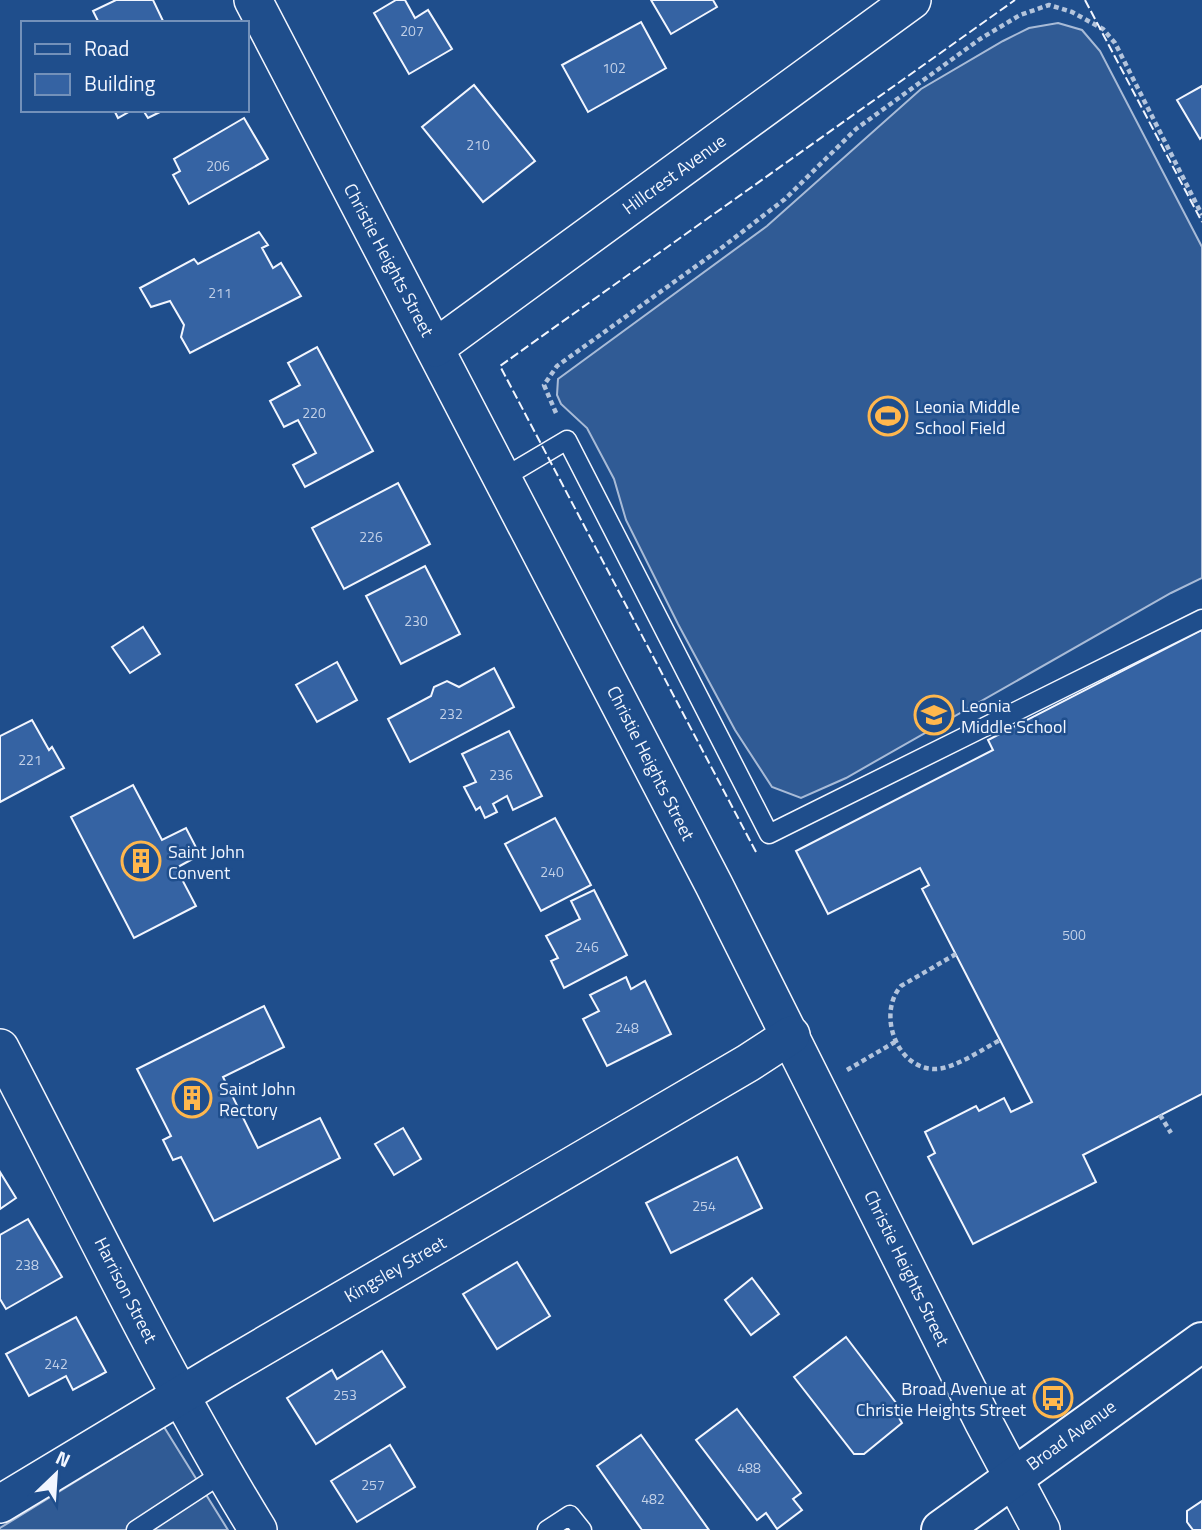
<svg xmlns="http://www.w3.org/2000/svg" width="1202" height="1530" font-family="'Titillium Web',sans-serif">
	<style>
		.built { fill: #305b95; stroke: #a8bbd7; stroke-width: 2 }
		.building { fill: #3563a3; stroke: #f2f6ff; stroke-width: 2 }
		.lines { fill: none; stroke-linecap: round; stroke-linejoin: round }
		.service-casing { stroke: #f2f6ff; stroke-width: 21 }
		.minor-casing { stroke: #f2f6ff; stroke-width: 40 }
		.tertiary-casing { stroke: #f2f6ff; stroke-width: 42 }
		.path { stroke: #b3c4dc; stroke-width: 4.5; stroke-dasharray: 5 3.5; stroke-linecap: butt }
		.service { stroke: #1f4e8c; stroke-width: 18 }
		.minor { stroke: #1f4e8c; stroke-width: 37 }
		.tertiary { stroke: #1f4e8c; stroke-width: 38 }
		.fence { stroke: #f2f6ff; stroke-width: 2; stroke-dasharray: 9 3.5; stroke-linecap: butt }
		.labels { text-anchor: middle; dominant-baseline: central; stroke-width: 5; stroke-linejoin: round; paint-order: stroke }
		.number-label { font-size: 14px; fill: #c3d1e8 }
		.street-label { font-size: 18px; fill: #f2f6ff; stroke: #1f4e8c }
		.poi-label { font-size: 18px; fill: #f2f6ff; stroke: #1f4e8c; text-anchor: start }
	</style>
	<rect width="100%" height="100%" fill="#1f4e8c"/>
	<g class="built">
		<polygon points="1058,23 1082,30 1100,51 1202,247 1202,578 1171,593 846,778 801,798 772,787 735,730 678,624 626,520 614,479 587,428 561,404 557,395 558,379 767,226 921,89 1003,41 1029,28"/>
		<polygon points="164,1427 228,1530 0,1530 0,1528"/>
	</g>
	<g class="building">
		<polygon points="116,0 153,0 164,23 99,23 93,11"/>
		<polygon points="396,0 405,0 415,18 428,10 452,49 409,74 374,13"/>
		<polygon points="651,0 713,0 717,7 671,34"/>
		<polygon points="641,22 666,68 588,112 562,65"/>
		<polygon points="474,85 535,161 483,202 422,127"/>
		<polygon points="1202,86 1202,137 1200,139 1177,100"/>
		<polygon points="114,110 132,110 118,118"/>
		<polygon points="143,110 164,110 148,118"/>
		<polygon points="244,118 268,159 189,204 173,175 180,171 174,159"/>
		<polygon points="259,232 268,245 262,248 273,268 281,263 301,296 190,353 181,337 184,325 170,301 151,307 140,288 194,259 198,264"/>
		<polygon points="317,347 373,451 305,487 293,465 316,453 298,420 284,427 270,401 300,385 288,363"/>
		<polygon points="398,483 430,544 344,589 312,528"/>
		<polygon points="425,566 460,634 401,664 366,596"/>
		<polygon points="143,627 160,654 130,673 112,647"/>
		<polygon points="1202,630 1202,1094 1083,1155 1096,1182 973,1244 928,1157 935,1153 925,1132 976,1106 979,1111 1004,1098 1011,1112 1032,1102 922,889 929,885 920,868 828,914 796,851 993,750 988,740"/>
		<polygon points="337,662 357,700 317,722 296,685"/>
		<polygon points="494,668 514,707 410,762 388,719 431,696 434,687 447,681 459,687"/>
		<polygon points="32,720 49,750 52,747 64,768 0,802 0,736"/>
		<polygon points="509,731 542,796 513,810 507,796 493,804 497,812 485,818 480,807 476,810 464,787 476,782 462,754"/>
		<polygon points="133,785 162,840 186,828 200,855 176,868 196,906 134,938 71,817"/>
		<polygon points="555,818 591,885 541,911 505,844"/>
		<polygon points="594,890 627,955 564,988 551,961 558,958 546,936 580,919 571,901"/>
		<polygon points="626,977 631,989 645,981 671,1034 607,1066 583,1019 599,1011 590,995"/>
		<polygon points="264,1006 284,1047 223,1077 258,1148 320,1118 340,1158 214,1221 181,1157 173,1160 163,1140 171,1136 137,1069"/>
		<polygon points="403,1128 421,1159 394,1175 375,1144"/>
		<polygon points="737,1157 762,1208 671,1253 646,1203"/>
		<polygon points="0,1172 16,1198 0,1209"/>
		<polygon points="28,1219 62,1277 6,1309 0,1299 0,1235"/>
		<polygon points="517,1262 550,1316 497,1349 463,1294"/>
		<polygon points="752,1278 779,1314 751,1335 725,1300"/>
		<polygon points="76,1317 106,1372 73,1390 66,1376 29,1396 6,1354"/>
		<polygon points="846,1337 903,1412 898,1416 902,1423 864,1454 854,1454 794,1377"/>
		<polygon points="382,1351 405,1387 316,1444 287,1398 332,1370 337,1379"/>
		<polygon points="737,1409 801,1493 793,1499 802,1510 777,1529 766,1513 757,1520 696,1440"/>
		<polygon points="641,1435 709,1530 642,1530 597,1466"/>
		<polygon points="390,1445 415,1487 357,1522 331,1481"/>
		<polygon points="1202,1501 1202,1530 1193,1530 1187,1522 1187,1511"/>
	</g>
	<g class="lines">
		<defs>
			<g id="service">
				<polyline points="503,478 567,440 769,834 1202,619"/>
				<polyline points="136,1530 223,1473"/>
				<polyline points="547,1530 570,1515 582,1530"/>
			</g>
			<g id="minor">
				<polyline points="253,0 714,885 983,1421 1041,1530"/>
				<polyline points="435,348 912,0"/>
				<path d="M0,1048C84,1209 163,1375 258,1530"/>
				<polyline points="0,1504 216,1374 748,1063 791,1035"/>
			</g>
			<polyline id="tertiary" points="941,1530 1202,1342"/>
		</defs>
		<use href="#service" class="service-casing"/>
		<use href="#minor" class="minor-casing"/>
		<use href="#tertiary" class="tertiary-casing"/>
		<g class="path">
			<polyline points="556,413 544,385 557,366 720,249 785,199 856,129 980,39 1020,15 1049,5 1072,12 1103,29 1115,43 1202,215"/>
			<path d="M956,954L901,986C877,1013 896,1069 935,1069C954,1069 983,1049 1000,1040"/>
			<polyline points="847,1070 895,1042"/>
			<polyline points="1160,1115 1171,1133"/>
		</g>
		<use href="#service" class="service"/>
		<use href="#minor" class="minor"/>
		<use href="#tertiary" class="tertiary"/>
		<g class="fence">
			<polyline points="1085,0 1202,222"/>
			<polyline points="756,852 500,366 1015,0"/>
		</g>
	</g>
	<defs>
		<symbol id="stadium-ring" viewBox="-11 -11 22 22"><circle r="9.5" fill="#1f4e8c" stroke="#ffb74d" stroke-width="1.5"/><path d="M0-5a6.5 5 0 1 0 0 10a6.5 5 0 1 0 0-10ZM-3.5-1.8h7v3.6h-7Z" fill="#ffb74d"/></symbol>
		<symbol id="school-ring" viewBox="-11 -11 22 22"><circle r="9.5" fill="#1f4e8c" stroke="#ffb74d" stroke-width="1.5"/><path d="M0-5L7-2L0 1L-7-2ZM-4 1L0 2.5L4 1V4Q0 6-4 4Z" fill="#ffb74d"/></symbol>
		<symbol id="building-ring" viewBox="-11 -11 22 22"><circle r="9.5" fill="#1f4e8c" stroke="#ffb74d" stroke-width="1.5"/><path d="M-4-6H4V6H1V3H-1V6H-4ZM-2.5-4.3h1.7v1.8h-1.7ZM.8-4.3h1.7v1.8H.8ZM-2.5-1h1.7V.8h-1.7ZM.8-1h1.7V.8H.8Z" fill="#ffb74d"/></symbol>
		<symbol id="bus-ring" viewBox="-11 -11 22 22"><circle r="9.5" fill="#1f4e8c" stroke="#ffb74d" stroke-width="1.5"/><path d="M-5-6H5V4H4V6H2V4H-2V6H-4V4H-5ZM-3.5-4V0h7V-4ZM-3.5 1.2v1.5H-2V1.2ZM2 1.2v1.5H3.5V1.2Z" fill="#ffb74d"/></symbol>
	</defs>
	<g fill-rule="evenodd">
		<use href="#stadium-ring" x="866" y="394" width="44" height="44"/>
		<use href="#school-ring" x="912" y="693" width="44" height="44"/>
		<use href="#building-ring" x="119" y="839" width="44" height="44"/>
		<use href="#building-ring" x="170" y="1076" width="44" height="44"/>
		<use href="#bus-ring" x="1031" y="1376" width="44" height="44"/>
	</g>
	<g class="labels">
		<g class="number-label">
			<text x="412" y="30">207</text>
			<text x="614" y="67">102</text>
			<text x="478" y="144">210</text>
			<text x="218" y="165">206</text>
			<text x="220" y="292">211</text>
			<text x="314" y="412">220</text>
			<text x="371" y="536">226</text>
			<text x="416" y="620">230</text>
			<text x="451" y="713">232</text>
			<text x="30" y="759">221</text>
			<text x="501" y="774">236</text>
			<text x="552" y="871">240</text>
			<text x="1074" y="934">500</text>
			<text x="587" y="946">246</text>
			<text x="627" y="1027">248</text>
			<text x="704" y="1205">254</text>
			<text x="27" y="1264">238</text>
			<text x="56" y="1363">242</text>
			<text x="345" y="1394">253</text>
			<text x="749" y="1467">488</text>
			<text x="373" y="1484">257</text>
			<text x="653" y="1498">482</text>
		</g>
		<g class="street-label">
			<text transform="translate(674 174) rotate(-36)">Hillcrest Avenue</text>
			<text transform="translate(389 260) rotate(62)">Christie Heights Street</text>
			<text transform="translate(651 763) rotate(63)">Christie Heights Street</text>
			<text transform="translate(907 1268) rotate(64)">Christie Heights Street</text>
			<text transform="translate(395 1269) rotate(-30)">Kingsley Street</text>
			<text transform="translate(126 1290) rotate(63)">Harrison Street</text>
			<text transform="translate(1071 1435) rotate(-36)">Broad Avenue</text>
		</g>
		<g class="poi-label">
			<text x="915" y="406">Leonia Middle<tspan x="915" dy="21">School Field</tspan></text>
			<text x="961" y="705">Leonia<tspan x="961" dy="21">Middle School</tspan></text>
			<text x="168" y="851">Saint John<tspan x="168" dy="21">Convent</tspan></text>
			<text x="219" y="1088">Saint John<tspan x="219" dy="21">Rectory</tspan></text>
			<text x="1026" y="1388" text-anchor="end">Broad Avenue at<tspan x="1026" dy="21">Christie Heights Street</tspan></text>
		</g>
	</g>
	<rect x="21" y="21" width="228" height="91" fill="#1f4e8c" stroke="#7391ba" stroke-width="2"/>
	<rect x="35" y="44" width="35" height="10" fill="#1f4e8c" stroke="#7391ba" stroke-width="2"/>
	<text x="84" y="56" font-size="21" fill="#f2f6ff">Road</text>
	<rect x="35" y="74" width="35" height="21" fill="#3563a3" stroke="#7391ba" stroke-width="2"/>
	<text x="84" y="91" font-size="21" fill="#f2f6ff">Building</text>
	<g transform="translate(56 1474) rotate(25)" stroke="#1f4e8c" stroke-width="5" paint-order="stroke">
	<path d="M0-5L12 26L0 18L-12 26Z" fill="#f2f6ff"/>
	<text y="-10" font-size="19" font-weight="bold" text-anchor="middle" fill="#f2f6ff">N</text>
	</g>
</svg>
